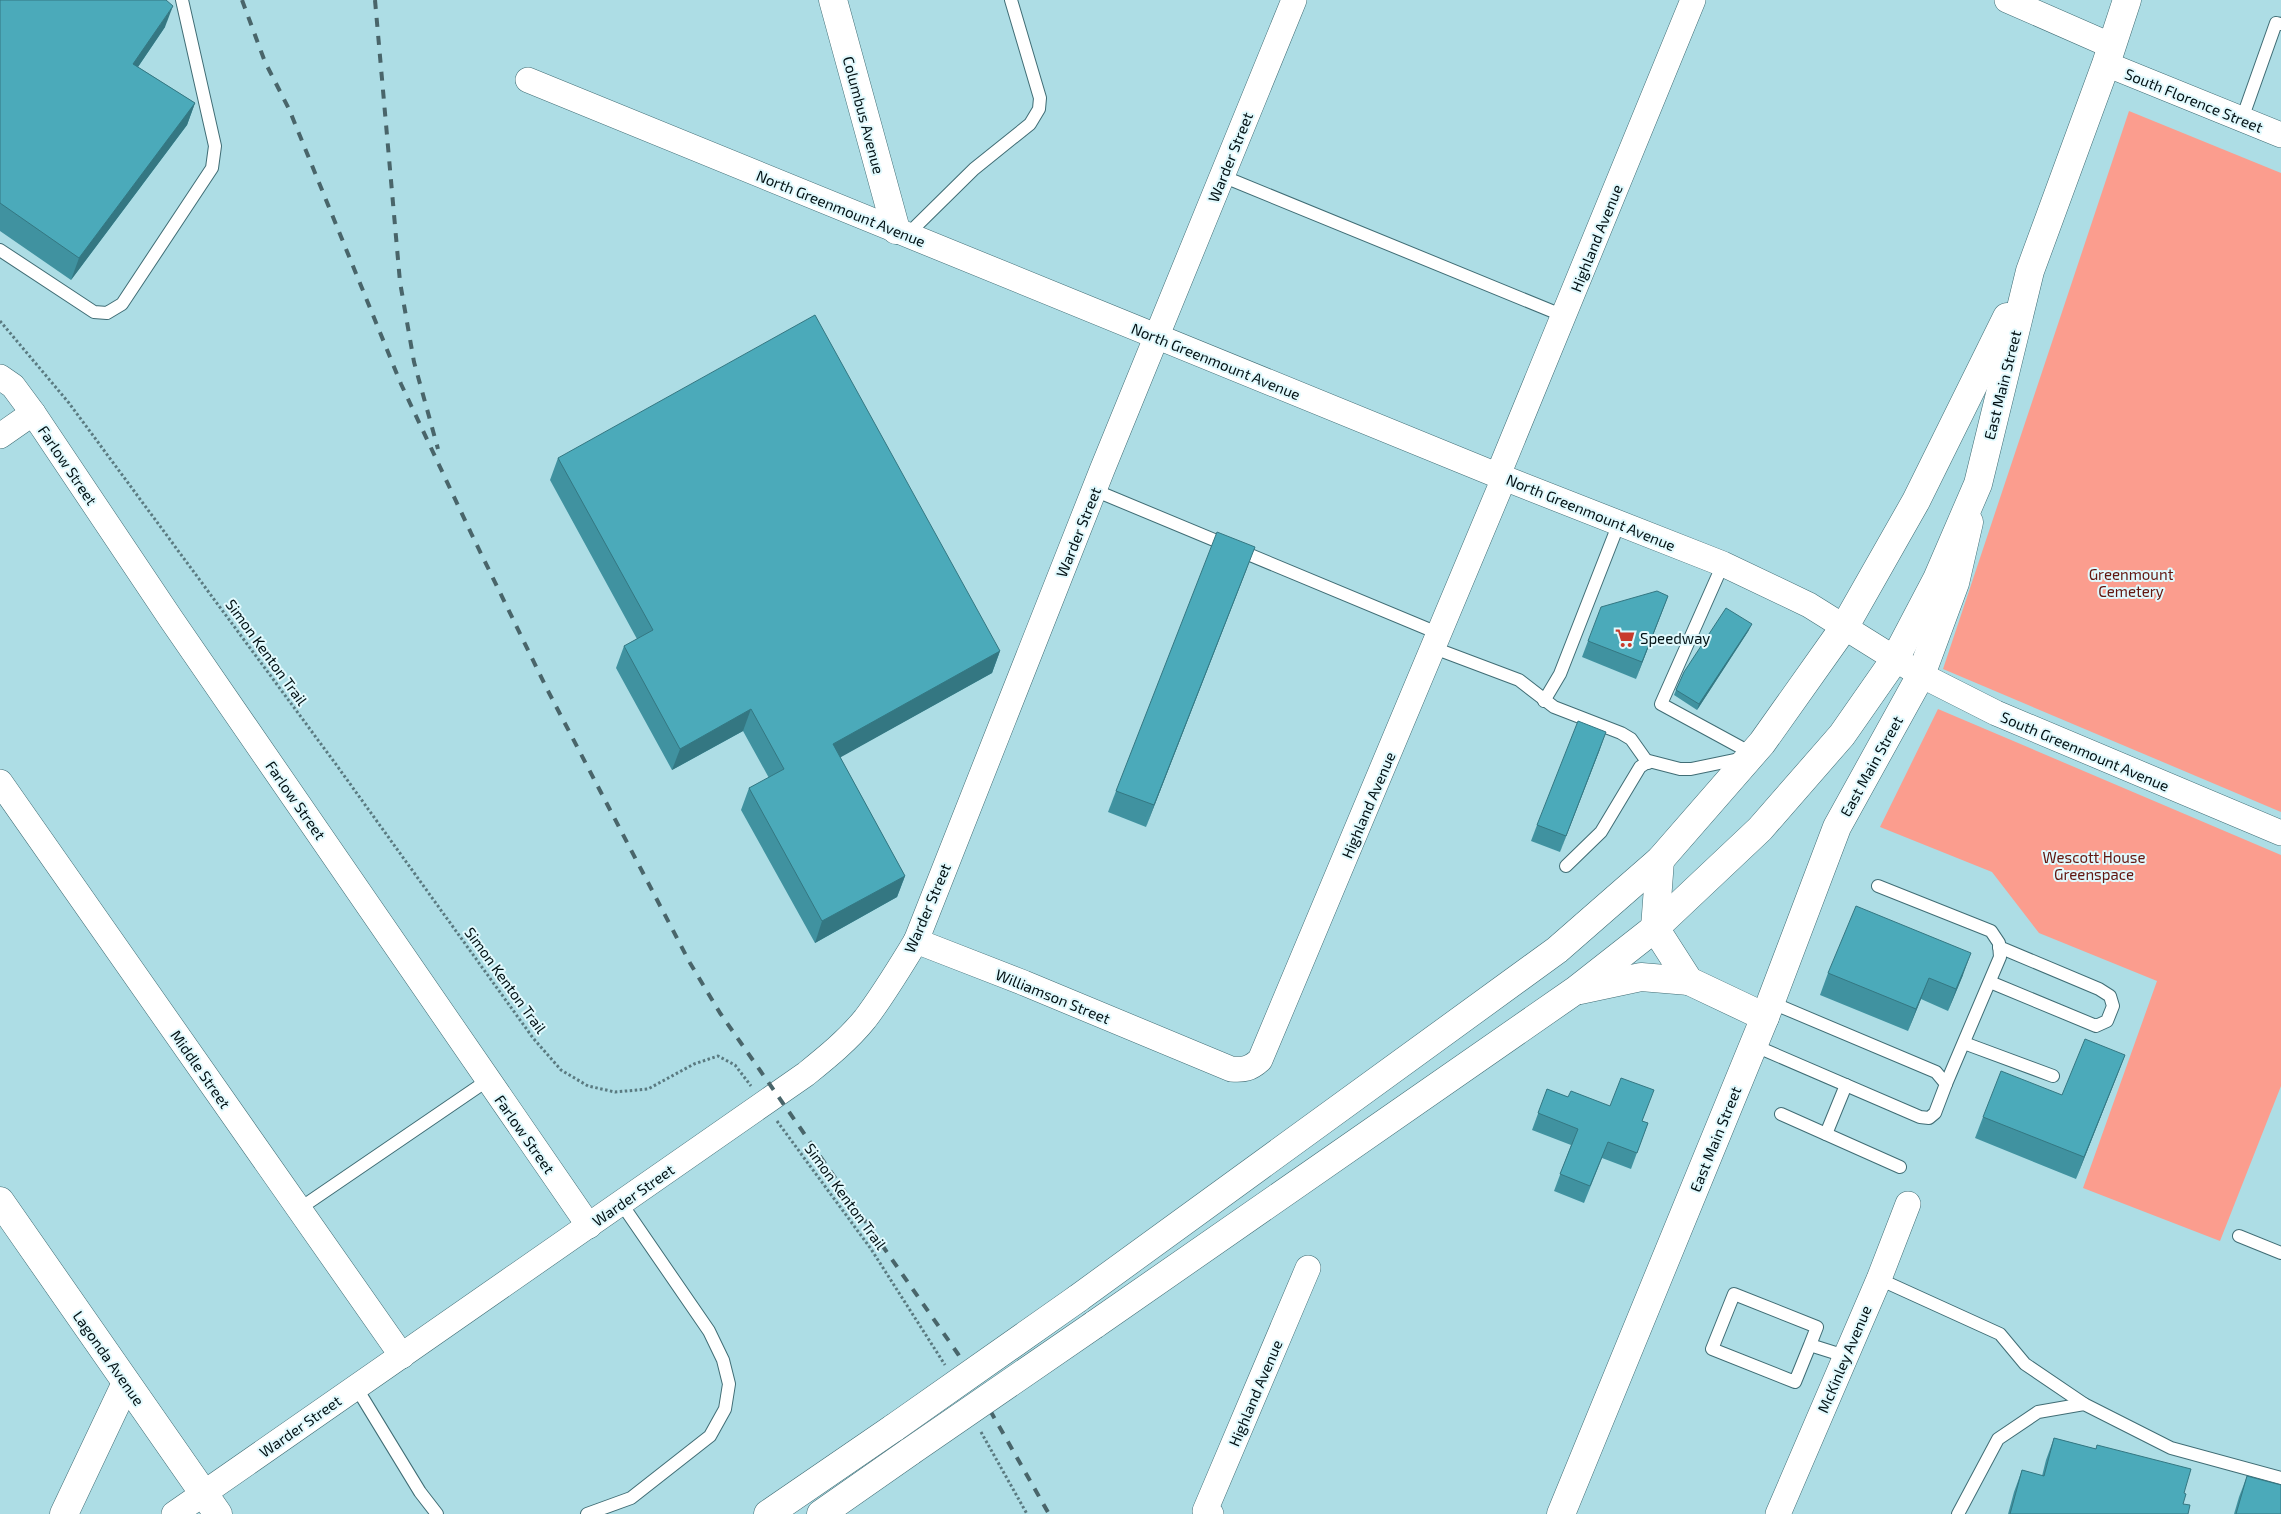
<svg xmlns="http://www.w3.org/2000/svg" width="2281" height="1514" font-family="'Exo 2',sans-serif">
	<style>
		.green { fill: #fb9d8e }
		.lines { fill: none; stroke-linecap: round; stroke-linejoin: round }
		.lane-casing { stroke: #406d75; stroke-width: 14 }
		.street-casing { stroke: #406d75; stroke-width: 26 }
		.secondary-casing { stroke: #406d75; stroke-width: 29 }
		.primary-casing { stroke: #406d75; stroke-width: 29 }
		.path { stroke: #5a7a80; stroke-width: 3; stroke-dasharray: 2.5 2.5; stroke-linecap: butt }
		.lane { stroke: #fff; stroke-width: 12 }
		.street { stroke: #fff; stroke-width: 25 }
		.secondary { stroke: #fff; stroke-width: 28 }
		.primary { stroke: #fff; stroke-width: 28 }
		.rail { stroke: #49656a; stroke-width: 4; stroke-dasharray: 9 9; stroke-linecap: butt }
		.primary-bridge-casing { stroke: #406d75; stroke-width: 29; stroke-linecap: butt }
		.primary-bridge { stroke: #fff; stroke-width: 28 }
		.wall { fill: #4092a0 }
		.shaded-wall { fill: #347782 }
		.building { fill: #4baaba; stroke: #347782 }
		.labels { text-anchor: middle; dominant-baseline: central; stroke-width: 4; stroke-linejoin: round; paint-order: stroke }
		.street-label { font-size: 15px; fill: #021114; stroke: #e1f9fd }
		.park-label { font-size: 15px; fill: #61150e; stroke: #e1f9fd }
		.poi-label { font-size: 15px; fill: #021114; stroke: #e1f9fd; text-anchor: start }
	</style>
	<rect width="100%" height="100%" fill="#addde5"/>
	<g class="green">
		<polygon points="2129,111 2281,173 2281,812 1943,669"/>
		<polygon points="1938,709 2281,855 2281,1086 2220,1241 2083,1188 2157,981 2039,933 1992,872 1880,827"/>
	</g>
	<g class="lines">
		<defs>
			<g id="lane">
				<polyline points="2242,119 2276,23 2281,24"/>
				<polyline points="1222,176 1564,316"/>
				<polyline points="907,235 974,169 1030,124 1039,109 1040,98 1011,0"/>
				<polyline points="0,250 94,312 107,313 122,304 212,168 215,146 182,0"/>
				<polyline points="1094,490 1440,634"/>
				<polyline points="1723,564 1661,704 1753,754"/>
				<polyline points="1434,648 1519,680 1554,707 1621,733 1631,739 1648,763"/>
				<polyline points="1544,701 1560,674 1619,523"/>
				<polyline points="1566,866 1601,832 1640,767 1649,761 1680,769 1691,769 1744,758"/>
				<polyline points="1878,886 1991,931 1999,943 2000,957 1946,1084"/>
				<polyline points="1990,982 2096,1026 2107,1021 2113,1006 2110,996 2099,989 1999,947"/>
				<polyline points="1964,1043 2053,1076"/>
				<polyline points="1753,1045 1920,1117 1929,1118 1935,1113 1946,1084 1936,1072 1770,1002"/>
				<polyline points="1781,1114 1900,1167"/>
				<polyline points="1826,1134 1846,1085"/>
				<polyline points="299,1209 488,1080"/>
				<polyline points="2239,1236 2281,1253"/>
				<polyline points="1879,1279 2000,1334 2025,1364 2084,1404"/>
				<polyline points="1810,1345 1795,1382 1712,1349 1734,1294 1817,1327 1810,1345 1845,1356"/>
				<polyline points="356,1387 420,1492 437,1514"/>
				<polyline points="587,1514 631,1498 710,1436 725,1409 729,1384 723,1360 709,1331 621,1203"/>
				<polyline points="1958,1514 1998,1439 2038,1412 2084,1404 2171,1448 2281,1478"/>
			</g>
			<g id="street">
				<polyline points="2007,0 2112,46"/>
				<polyline points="2106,64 2281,135"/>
				<polyline points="528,80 1504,478 1723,564 1809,605 1921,675 1996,713 2281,833"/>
				<polyline points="0,377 13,386 33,413 171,619 589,1226"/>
				<polyline points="0,436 33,413"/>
				<polyline points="1498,475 1693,0"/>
				<polyline points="0,782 402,1356"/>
				<path d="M916,941L1024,983L1231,1069C1244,1070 1250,1069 1260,1060L1504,478"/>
				<path d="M174,1514L806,1074C827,1057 848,1040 865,1019C884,994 900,967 916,941L1102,470L1294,0"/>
				<polyline points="1211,1514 1205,1511 1308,1268"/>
				<polyline points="1778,1514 1879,1279 1908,1204"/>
			</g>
			<g id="secondary">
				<polyline points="833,0 896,230"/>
				<polyline points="1561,1514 1765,1017 1837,827 1921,675 1955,583 1969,522"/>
			</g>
			<g id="primary">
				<polyline points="1660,860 1655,928 1689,981 1765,1017"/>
				<polyline points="1580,990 1641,977 1689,981"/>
				<polyline points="0,1201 218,1514"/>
				<polyline points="1077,1299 1557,950 1660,860 1762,743 1845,626 1916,501 2007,317"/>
				<polyline points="1094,1325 1576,990 1655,928 1760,829 1842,735 1895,659 1937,579 1978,484 2030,271 2106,64 2127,0"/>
				<polyline points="64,1514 126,1383"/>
				<polyline points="768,1514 895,1427"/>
				<polyline points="821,1514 911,1451"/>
			</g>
		</defs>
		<use href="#lane" class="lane-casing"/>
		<use href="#street" class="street-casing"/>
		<use href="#secondary" class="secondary-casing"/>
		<use href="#primary" class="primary-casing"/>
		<g class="path">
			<polyline points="0,321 69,403 335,763 533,1038 561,1070 588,1086 615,1092 648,1089 694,1064 718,1056 735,1065 751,1086"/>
			<polyline points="777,1121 871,1249 945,1365"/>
			<polyline points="981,1432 1027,1514"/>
		</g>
		<use href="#lane" class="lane"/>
		<use href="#street" class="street"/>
		<use href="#secondary" class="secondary"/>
		<use href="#primary" class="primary"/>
		<g class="rail">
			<polyline points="242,0 265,62 289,109 401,384 471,533 547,689 690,963 720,1013 958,1354 1049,1514"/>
			<polyline points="375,0 400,282 414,362 438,449"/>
		</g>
		<defs>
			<g id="primary-bridge">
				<polyline points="895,1427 1077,1299"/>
				<polyline points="911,1451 1094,1325"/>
			</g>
		</defs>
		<use href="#primary-bridge" class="primary-bridge-casing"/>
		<use href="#primary-bridge" class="primary-bridge"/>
	</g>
	<g class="wall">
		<polygon points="0,0 165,27 138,67 195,103 187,125 71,280 0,231"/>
		<polygon points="558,458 1000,651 992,673 840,757 905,876 897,897 815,943 741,810 749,788 769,778 743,731 672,770 616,668 624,646 637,639 550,480"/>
		<polygon points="1247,568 1146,827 1108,812 1116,791"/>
		<polygon points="1668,596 1636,679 1582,657 1588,641"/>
		<polygon points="1749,630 1697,710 1674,695 1676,690"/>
		<polygon points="1600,749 1560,852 1531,841 1537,825"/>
		<polygon points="1828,973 1963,975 1948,1011 1921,999 1908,1031 1820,995"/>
		<polygon points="2125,1055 2076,1179 1975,1138 1983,1117 2062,1095"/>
		<polygon points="1547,1089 1568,1097 1648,1123 1631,1169 1602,1158 1584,1203 1554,1191 1571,1145 1532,1130"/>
		<polygon points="2054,1438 2096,1449 2097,1445 2184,1493 2183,1504 2188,1514 2008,1514 2014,1492 2022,1470 2042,1476 2046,1460"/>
		<polygon points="2247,1476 2281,1514 2234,1514 2239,1497"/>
	</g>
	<g class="shaded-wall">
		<polygon points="173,6 165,27 125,86 133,64"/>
		<polygon points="195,103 187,125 71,280 79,258"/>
		<polygon points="1255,547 1247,568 1146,827 1154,805"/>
		<polygon points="1668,596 1662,612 1636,679 1642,662"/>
		<polygon points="1752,624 1749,630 1697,710 1699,704"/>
		<polygon points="1000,651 992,673 825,766 833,744"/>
		<polygon points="751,709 743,731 672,770 680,749"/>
		<polygon points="1606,732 1600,749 1560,852 1566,836"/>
		<polygon points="905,876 897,897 815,943 822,921"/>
		<polygon points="1971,953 1963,975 1948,1011 1956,989"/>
		<polygon points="1929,978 1921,999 1908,1031 1916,1009"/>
		<polygon points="2125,1055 2117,1076 2076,1179 2084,1157"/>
	</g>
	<g class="building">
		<polygon points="0,0 166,0 173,6 133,64 195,103 79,258 0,203"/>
		<polygon points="815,315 1000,651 833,744 905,876 822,921 749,788 784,769 751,709 680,749 624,646 653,630 558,458"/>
		<polygon points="1217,532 1255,547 1154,805 1116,791"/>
		<polygon points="1657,591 1668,596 1642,662 1588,641 1601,607"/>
		<polygon points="1726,608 1752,624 1699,704 1676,690 1684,672"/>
		<polygon points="1578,721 1606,732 1566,836 1537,825"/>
		<polygon points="1856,906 1971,953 1956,989 1929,978 1916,1009 1828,973"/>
		<polygon points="2085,1039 2125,1055 2084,1157 1983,1117 2001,1071 2062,1095"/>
		<polygon points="1621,1078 1654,1090 1642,1121 1648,1123 1637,1153 1608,1142 1590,1186 1560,1174 1578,1129 1538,1113 1547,1089 1568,1097 1571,1091 1610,1106"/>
		<polygon points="2054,1438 2096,1449 2097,1445 2191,1469 2184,1493 2186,1494 2183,1504 2190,1505 2188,1514 2010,1514 2022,1470 2044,1476"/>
		<polygon points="2247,1476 2281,1485 2281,1514 2236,1514"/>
	</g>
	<defs>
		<symbol id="supermarket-bare" viewBox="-9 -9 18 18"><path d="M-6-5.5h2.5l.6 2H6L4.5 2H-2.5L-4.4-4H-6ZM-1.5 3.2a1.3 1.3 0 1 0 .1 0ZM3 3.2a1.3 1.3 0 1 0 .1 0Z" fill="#c83b2c" stroke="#e1f9fd" stroke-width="2.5" paint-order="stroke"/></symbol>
	</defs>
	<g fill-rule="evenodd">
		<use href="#supermarket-bare" x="1611" y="624" width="28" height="28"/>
	</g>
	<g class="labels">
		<g class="street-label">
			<text transform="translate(2194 100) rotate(22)">South Florence Street</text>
			<text transform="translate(864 115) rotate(75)">Columbus Avenue</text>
			<text transform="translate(1230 157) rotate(-68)">Warder Street</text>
			<text transform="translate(841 208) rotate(22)">North Greenmount Avenue</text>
			<text transform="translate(1596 238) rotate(-68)">Highland Avenue</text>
			<text transform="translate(1216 361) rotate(22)">North Greenmount Avenue</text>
			<text transform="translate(2002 385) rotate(-76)">East Main Street</text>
			<text transform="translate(68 465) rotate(56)">Farlow Street</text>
			<text transform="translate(1591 512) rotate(22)">North Greenmount Avenue</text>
			<text transform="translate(1078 532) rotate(-68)">Warder Street</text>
			<text transform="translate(267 652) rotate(54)">Simon Kenton Trail</text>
			<text transform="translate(2085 751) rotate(23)">South Greenmount Avenue</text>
			<text transform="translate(1871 766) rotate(-61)">East Main Street</text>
			<text transform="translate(296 800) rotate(55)">Farlow Street</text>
			<text transform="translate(1368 805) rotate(-67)">Highland Avenue</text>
			<text transform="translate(927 908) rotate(-67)">Warder Street</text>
			<text transform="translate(506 980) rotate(54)">Simon Kenton Trail</text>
			<text transform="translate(1053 996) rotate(22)">Williamson Street</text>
			<text transform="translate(201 1069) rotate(55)">Middle Street</text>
			<text transform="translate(525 1134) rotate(55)">Farlow Street</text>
			<text transform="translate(1715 1139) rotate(-68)">East Main Street</text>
			<text transform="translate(633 1195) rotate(-35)">Warder Street</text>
			<text transform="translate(846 1196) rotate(54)">Simon Kenton Trail</text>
			<text transform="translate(109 1358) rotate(55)">Lagonda Avenue</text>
			<text transform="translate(1844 1359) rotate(-67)">McKinley Avenue</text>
			<text transform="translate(1255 1393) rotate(-67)">Highland Avenue</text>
			<text transform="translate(300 1426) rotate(-35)">Warder Street</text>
		</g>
		<g class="park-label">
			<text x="2131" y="574">Greenmount<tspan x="2131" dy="17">Cemetery</tspan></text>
			<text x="2094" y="857">Wescott House<tspan x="2094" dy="17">Greenspace</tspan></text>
		</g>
		<g class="poi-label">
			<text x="1640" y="638">Speedway</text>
		</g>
	</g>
</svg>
